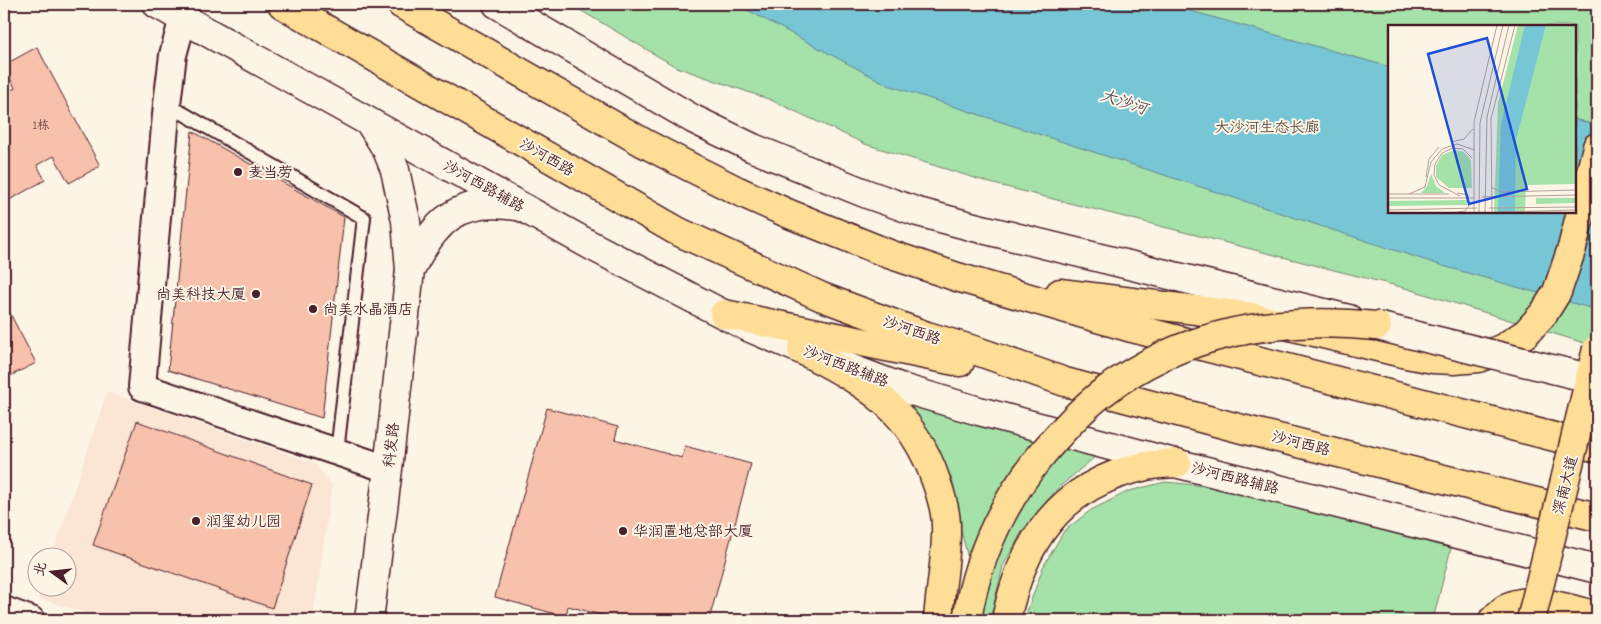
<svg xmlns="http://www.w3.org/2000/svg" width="1601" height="624" font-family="'Comic Neue','LXGW WenKai TC',sans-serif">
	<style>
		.built { fill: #fbe5d4 }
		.green { fill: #a4e2a9; stroke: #77806a; fill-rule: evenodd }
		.water { fill: #77c6d5; stroke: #658391 }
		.building { fill: #f8c1ab; stroke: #4a1f2b }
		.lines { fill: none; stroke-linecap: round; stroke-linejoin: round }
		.lane-casing { stroke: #4a1f2b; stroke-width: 16 }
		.street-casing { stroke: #4a1f2b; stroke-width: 30 }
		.secondary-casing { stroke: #4a1f2b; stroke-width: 31 }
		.primary-casing { stroke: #4a1f2b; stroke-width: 31 }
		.lane { stroke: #fcf5e5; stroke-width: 12 }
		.street { stroke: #fcf5e5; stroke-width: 26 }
		.secondary { stroke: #fcf5e5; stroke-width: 28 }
		.primary { stroke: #fedd96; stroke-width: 28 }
		.secondary-bridge-casing { stroke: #4a1f2b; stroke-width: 31; stroke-linecap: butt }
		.primary-bridge-casing { stroke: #4a1f2b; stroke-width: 31; stroke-linecap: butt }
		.secondary-bridge { stroke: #fcf5e5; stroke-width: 28 }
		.primary-bridge { stroke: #fedd96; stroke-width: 28 }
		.poi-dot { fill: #4a1f2b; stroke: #fcf5e5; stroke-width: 2 }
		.labels { text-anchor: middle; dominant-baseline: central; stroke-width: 4; stroke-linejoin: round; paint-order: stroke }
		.number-label { font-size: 12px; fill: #76484b }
		.park-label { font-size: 15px; fill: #60504a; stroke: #fcf5e5 }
		.street-label { font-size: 15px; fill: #4a1f2b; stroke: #fcf5e5 }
		.poi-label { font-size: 15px; fill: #4a1f2b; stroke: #fcf5e5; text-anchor: start }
		.water-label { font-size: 16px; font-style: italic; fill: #58515e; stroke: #fcf5e5 }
		.inset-road { fill: none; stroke: #b59f9b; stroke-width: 1 }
		.view { fill: #1d4ed8; fill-opacity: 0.15; stroke: #1d4ed8; stroke-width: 2.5 }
		.inset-edge { fill: none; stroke: #4a1f2b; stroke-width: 2.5 }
	</style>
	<rect width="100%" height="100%" fill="#fcf5e5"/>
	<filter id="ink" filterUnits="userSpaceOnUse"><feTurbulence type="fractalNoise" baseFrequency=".02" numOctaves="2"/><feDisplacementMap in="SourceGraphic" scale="10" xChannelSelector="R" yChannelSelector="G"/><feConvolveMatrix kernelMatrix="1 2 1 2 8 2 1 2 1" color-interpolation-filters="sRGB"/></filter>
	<g filter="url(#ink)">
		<polygon class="built" points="107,392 314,463 332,485 313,620 108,620 38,598 42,587 68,586 68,556 52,556"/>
		<g class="green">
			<path d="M570,4H1570L1597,12V347L1405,288L994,184L865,144L771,100L676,67ZM1390,26H1575V211H1390Z"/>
			<polygon points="910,405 1096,456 1057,489 1023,530 1003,566 990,620 981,620 970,566 957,515 929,438"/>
			<polygon points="1165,482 1217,487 1451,548 1433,620 1024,620 1043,567 1064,531 1091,510 1129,491"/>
		</g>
		<polygon class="water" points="736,4 1166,4 1390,67 1390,211 1575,211 1575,119 1597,126 1597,310 1443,266 888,85"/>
		<g class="building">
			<polygon points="37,47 100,166 69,183 54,156 37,165 45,180 4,203 4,94 15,88 4,65"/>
			<polygon points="192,131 344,217 322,418 168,370"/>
			<polygon points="4,302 36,363 4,379"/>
			<polygon points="547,408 618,427 615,439 682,458 685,446 751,464 709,620 619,620 568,606 566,617 495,597"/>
			<polygon points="137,421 312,485 272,608 93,545"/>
		</g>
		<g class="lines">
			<defs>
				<polyline id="lane" points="167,104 364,218 337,452"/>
				<g id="street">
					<polyline points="183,18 173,55 167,104 142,387 388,469"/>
					<polyline points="4,610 31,620"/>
				</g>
				<g id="secondary">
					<polyline points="157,4 592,246 748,327 802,350 905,389 979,411 1159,459 1597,569"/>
					<polyline points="497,4 693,119 753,148 867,194 918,212 974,227 1349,319"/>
					<path d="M410,270C435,221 458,197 516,206"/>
					<polyline points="369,620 388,469 410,270 406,221 395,170 387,150 370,123"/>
				</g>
				<g id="primary">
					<polyline points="282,4 677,231 822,297 927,336 977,351 1065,382 1242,429 1597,517"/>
					<polyline points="401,4 644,143 690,167 738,191 787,213 889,254 957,277 1132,328 1597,448"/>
					<polyline points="1060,293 1252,317 1406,354 1433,359 1454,360 1479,358 1503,348 1526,333 1544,313 1557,292 1572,248 1597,147"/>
					<polyline points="724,314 960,362"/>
					<path d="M802,350C866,383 912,409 936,481C941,495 946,511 946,526C947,557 940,589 938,620"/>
					<path d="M1006,620C1022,542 1060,485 1142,467C1153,464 1165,464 1177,463"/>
					<path d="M1493,620C1497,617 1500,612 1505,609C1527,593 1573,610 1597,616"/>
				</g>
			</defs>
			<use href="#lane" class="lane-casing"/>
			<use href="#street" class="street-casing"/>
			<use href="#secondary" class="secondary-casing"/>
			<use href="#primary" class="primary-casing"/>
			<use href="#lane" class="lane"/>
			<use href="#street" class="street"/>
			<use href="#secondary" class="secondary"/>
			<use href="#primary" class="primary"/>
			<defs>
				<polyline id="secondary-bridge" points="1377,326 1597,380"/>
				<g id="primary-bridge">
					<path d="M967,620C976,561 1001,506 1038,459C1057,436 1077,413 1101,394C1182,331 1277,316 1377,326"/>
					<polyline points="1531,620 1597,349"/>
				</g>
			</defs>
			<use href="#secondary-bridge" class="secondary-bridge-casing"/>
			<use href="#primary-bridge" class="primary-bridge-casing"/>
			<use href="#secondary-bridge" class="secondary-bridge"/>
			<use href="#primary-bridge" class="primary-bridge"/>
		</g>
	</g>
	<g class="poi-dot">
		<circle cx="238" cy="172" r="5"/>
		<circle cx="256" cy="294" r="5"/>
		<circle cx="313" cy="309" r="5"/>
		<circle cx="196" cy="521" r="5"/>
		<circle cx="623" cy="531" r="5"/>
	</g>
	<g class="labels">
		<g class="number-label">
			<text x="41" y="125">1栋</text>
		</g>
		<g class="park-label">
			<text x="1267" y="127">大沙河生态长廊</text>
		</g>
		<g class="street-label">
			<text transform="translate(547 157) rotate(30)">沙河西路</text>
			<text transform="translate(484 186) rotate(29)">沙河西路辅路</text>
			<text transform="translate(912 330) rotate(19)">沙河西路</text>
			<text transform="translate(846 366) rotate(21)">沙河西路辅路</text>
			<text transform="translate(1301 443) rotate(14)">沙河西路</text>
			<text transform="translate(391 445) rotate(-84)">科发路</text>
			<text transform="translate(1235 478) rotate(14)">沙河西路辅路</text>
			<text transform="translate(1565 485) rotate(-76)">深南大道</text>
		</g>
		<g class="poi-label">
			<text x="248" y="172">麦当劳</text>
			<text x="246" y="294" text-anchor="end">尚美科技大厦</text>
			<text x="323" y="309">尚美水晶酒店</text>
			<text x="206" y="521">润玺幼儿园</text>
			<text x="633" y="531">华润置地总部大厦</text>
		</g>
		<g class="water-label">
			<text transform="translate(1124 102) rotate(18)">大沙河</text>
		</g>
	</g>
	<g transform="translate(1388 25)">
		<rect width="188" height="188" fill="#fcf5e5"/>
		<path d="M130,0H187V159L138,160L137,187H106L110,78ZM66,125L76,127L83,135L84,163H61L48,152V141L54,130ZM43,149L48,161L57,168H33L39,161ZM148,173H187V178L148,179ZM79,175V180L0,181V176Z" fill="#a4e2a9"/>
		<path d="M137,0H158L128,115L127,187H110L113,99Z" fill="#77c6d5"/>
		<path class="inset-road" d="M63,117L76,114L85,104M38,152L41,134L51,122M103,162L113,167L188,165M0,169H61M21,169L37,162L43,137L54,124L69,119L87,125M72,171L51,160L46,150L47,139L54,128L65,123L75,124L84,133M94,172L188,170M0,173H86M101,183L188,182M0,185L89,183M69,187L77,186L81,181L80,170L69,168M86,187V97L109,0M91,187L92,98L115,0M97,187L99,92L121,0M104,187L103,94L127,0M112,187L188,185"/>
		<path class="view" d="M99,13L139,164L81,179L40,29Z"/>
		<rect width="188" height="188" class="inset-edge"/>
	</g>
	<rect width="1601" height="624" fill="none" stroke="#fcf5e5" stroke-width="20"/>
	<rect x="10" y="10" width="1581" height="604" fill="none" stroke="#4a1f2b" stroke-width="2" filter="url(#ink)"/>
	<g transform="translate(52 572) rotate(285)"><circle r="24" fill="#fcf5e5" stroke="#b59f9b"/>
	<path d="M0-4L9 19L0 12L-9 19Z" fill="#4a1f2b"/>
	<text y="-8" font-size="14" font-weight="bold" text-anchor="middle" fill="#4a1f2b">北</text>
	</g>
</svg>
